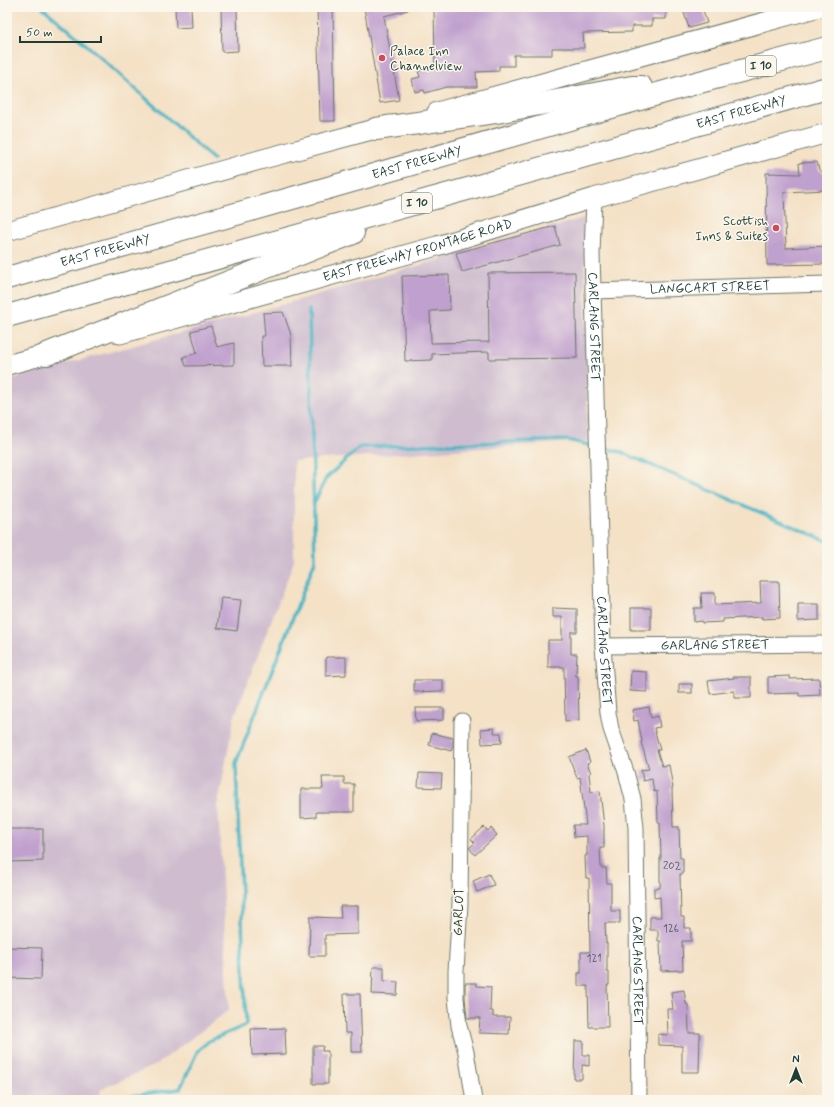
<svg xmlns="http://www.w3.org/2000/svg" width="834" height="1107" font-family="Mynerve,sans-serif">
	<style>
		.industrial { fill: #cfbdcf }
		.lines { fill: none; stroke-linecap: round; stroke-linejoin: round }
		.stream { stroke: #4ab6c5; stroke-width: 3.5 }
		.building { fill: #c0a0ce }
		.minor-casing { stroke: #6a7667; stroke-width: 17 }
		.major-casing { stroke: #6a7667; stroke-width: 21 }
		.highway-casing { stroke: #6a7667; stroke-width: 24 }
		.minor { stroke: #fff; stroke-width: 15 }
		.major { stroke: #fff; stroke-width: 19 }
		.highway { stroke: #fff; stroke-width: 22 }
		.poi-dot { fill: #d1495b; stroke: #fbf7ec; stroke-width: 1.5 }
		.labels { text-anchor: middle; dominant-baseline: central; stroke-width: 3; stroke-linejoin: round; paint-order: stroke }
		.number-label { font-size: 11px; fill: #47565a }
		.shield { fill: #fbf7ec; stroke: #61756b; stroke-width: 1 }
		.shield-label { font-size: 12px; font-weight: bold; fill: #1f3d34 }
		.poi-label { font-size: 13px; fill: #1f3d34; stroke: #fbf7ec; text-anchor: start }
		.street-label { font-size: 13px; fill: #1f3d34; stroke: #fbf7ec }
	</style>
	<rect width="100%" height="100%" fill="#fbf7ec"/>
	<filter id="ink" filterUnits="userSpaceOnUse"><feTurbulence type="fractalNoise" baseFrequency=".025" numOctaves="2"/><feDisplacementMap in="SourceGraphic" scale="8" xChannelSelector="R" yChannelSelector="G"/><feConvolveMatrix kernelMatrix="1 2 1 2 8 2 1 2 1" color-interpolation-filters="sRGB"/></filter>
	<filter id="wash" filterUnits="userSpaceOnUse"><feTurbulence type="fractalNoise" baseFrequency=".012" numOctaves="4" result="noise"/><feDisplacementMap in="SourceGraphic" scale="16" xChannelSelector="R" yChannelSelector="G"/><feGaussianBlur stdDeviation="0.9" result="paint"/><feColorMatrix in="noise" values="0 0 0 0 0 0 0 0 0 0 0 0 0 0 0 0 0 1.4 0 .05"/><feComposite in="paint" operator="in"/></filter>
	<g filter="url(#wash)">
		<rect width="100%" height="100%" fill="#f4e1c6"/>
		<polygon class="industrial" points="584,218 588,441 294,461 294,561 234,718 218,804 229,1010 156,1065 101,1089 99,1100 7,1100 7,380 228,320"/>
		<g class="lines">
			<g class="stream">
				<polyline points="42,7 89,47 213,159"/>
				<polyline points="601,447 621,452 827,541"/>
				<polyline points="314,503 326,478 360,447 567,440 593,446"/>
				<polyline points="109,1100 110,1099 180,1089 198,1050 209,1041 246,1025 236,763 315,561 309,310"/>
			</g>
		</g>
		<g id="blocks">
			<g class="building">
				<polygon points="175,7 191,7 192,27 176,28"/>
				<polygon points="221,7 237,7 238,51 222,52"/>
				<polygon points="317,7 333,7 335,121 320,121"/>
				<polygon points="364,7 407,7 408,10 384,16 399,100 380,103"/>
				<polygon points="434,7 666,7 666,19 652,19 652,26 632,26 632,32 583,33 584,48 552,48 552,55 514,55 514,66 499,66 499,71 476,72 477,87 446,87 425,93 424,90 415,92 412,79 420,77 418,71 435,67"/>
				<polygon points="682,7 702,7 707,23 689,28"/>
				<polygon points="817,162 819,170 827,174 827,190 784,192 786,248 827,246 827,264 767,265 766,173 800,174 799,163"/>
				<polygon points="555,226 560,245 462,272 456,253"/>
				<polygon points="575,272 577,358 489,359 489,352 432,354 432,360 405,361 402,276 449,275 450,310 430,311 431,343 489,342 488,273"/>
				<polygon points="283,312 291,335 292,366 262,366 261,336 265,336 263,313"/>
				<polygon points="211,326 217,347 234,343 234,365 186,366 183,357 197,353 191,331"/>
				<polygon points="760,581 779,581 780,618 762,619 762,617 723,619 723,622 702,623 702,621 694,622 694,608 702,608 701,593 715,593 715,605 761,603"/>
				<polygon points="221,598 241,600 237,631 217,628"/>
				<polygon points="798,604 819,604 819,620 798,621"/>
				<polygon points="553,608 577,609 577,632 571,632 571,654 577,654 576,676 578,676 579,720 565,721 564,667 548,667 548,640 562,640 562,617 553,617"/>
				<rect x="631" y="608" width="20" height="22"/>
				<polygon points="326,657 346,657 346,675 326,676"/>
				<polygon points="631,671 647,672 647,692 630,691"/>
				<polygon points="790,676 790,679 819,678 820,695 799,696 799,693 768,694 768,677"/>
				<polygon points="733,677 751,677 751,698 734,698 734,691 710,694 708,681 734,678"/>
				<polygon points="414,680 443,680 443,691 414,692"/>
				<rect x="679" y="684" width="13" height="9"/>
				<polygon points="649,707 651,718 658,716 660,727 654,728 660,750 657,750 662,766 669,765 673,788 672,788 673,827 679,827 680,858 683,858 683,874 680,874 681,917 684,917 684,928 691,928 691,941 682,941 683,970 661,971 660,941 658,941 658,930 650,930 650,917 661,917 660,897 654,898 654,888 660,888 660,858 661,858 660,822 658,822 657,791 654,792 652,779 643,781 641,770 649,769 641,742 642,742 638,720 634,721 632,710"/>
				<polygon points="415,708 444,708 444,720 416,721"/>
				<polygon points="494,728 494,733 501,733 502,743 482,744 481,729"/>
				<polygon points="432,733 453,738 453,746 451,751 429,745"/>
				<polygon points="586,750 590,762 587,763 591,773 589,774 591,792 600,791 604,826 604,848 600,848 601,868 606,868 607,883 611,883 611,911 620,911 620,923 605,923 606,943 607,943 607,972 609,972 609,985 607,985 608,1027 589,1027 588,986 578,986 578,973 581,973 581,952 590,952 589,878 586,878 585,856 587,855 587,836 574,837 573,825 586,825 580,777 577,778 569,757"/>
				<polygon points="419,773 442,774 441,788 418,787"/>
				<polygon points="322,777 344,777 344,784 354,784 354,812 316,812 316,817 301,818 301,789 323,789"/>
				<polygon points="484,827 488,831 491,828 497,835 475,855 470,849 470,847 475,843 471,839"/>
				<polygon points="7,829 43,829 43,861 7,862"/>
				<polygon points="489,874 494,885 477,892 473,881"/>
				<polygon points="340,906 358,906 358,934 325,935 325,956 309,956 310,917 341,918"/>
				<polygon points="7,947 42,948 41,979 7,978"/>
				<polygon points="373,967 384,967 384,981 398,982 397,995 372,994"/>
				<polygon points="465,983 476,983 477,986 491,987 490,1011 493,1011 493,1017 510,1017 509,1034 479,1033 480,1018 467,1018 465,998"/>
				<polygon points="684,990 686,1004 688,1004 689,1033 700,1033 699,1072 682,1072 682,1046 658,1045 658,1034 668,1035 667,1009 673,1009 671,992"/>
				<polygon points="344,994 360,994 362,1052 351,1052 351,1033 345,1033"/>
				<polygon points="285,1028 286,1054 252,1055 251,1029"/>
				<polygon points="575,1041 583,1041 583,1055 589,1055 589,1066 582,1065 582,1079 574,1079"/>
				<polygon points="313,1046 323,1046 322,1051 328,1051 328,1084 313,1084"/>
			</g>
		</g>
	</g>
	<g filter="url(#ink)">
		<use href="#blocks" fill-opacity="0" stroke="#6a7667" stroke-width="1"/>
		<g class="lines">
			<defs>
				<g id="minor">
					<path id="s1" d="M594,198L592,254L603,646L608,713L611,729L626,772L633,799L636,828L639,1100"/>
					<path id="s2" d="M593,291L827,284"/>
					<path id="s3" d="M603,646L827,644"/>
					<polyline points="462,721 460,904 456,971 456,998 459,1026 466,1052 474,1100"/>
				</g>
				<g id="major">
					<polyline points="437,112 819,7"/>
					<polyline points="7,231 263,159 390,125"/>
					<path id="s4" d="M120,334L437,246L594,198L827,133"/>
					<polyline points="7,365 62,350"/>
				</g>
				<g id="highway">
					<polyline points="376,129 502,111 632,87 641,87"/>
					<path id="s5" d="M7,278L268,205L696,83L827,48"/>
					<path id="s6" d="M7,316L471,188L827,88"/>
					<polyline points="47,354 353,233"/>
				</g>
			</defs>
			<use href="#minor" class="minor-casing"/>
			<use href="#major" class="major-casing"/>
			<use href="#highway" class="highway-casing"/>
			<use href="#minor" class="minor"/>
			<use href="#major" class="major"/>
			<use href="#highway" class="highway"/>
		</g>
	</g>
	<g class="poi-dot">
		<circle cx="382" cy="58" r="4"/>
		<circle cx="776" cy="228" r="4"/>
	</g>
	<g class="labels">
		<g class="number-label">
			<text x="672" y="866">202</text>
			<text x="671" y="929">126</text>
			<text x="594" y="959">121</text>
		</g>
		<g class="shield">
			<rect x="746" y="56" width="30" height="20" rx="3"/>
			<rect x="402" y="193" width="30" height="20" rx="3"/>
		</g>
		<g class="shield-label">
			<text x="761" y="66">I 10</text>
			<text x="417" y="203">I 10</text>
		</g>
		<g class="poi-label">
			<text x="390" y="51">Palace Inn<tspan x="390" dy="15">Channelview</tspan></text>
			<text x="768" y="221" text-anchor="end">Scottish<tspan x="768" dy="15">Inns &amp; Suites</tspan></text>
		</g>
		<g class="street-label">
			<text stroke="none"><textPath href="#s6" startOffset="762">EAST FREEWAY</textPath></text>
			<text stroke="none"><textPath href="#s5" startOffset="426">EAST FREEWAY</textPath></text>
			<text stroke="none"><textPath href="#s5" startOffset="102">EAST FREEWAY</textPath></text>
			<text stroke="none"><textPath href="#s4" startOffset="309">EAST FREEWAY FRONTAGE ROAD</textPath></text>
			<text stroke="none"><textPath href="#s2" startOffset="117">LANGCART STREET</textPath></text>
			<text stroke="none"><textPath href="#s1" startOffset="129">CARLANG STREET</textPath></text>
			<text stroke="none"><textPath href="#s3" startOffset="112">GARLANG STREET</textPath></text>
			<text stroke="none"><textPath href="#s1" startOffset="453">CARLANG STREET</textPath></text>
			<text transform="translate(459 912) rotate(-88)">GARLOT</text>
			<text stroke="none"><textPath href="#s1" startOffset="777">CARLANG STREET</textPath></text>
		</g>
	</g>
	<rect width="834" height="1107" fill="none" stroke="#fbf7ec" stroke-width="24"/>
	<g transform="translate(796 1069)" stroke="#fbf7ec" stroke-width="3" paint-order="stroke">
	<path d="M0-3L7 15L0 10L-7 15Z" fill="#1f3d34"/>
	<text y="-6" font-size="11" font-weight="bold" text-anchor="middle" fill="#1f3d34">N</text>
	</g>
	<path d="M20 36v6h81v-6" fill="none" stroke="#1f3d34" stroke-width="2"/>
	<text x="26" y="36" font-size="12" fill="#1f3d34" stroke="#fbf7ec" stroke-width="3" paint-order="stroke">50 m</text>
</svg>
